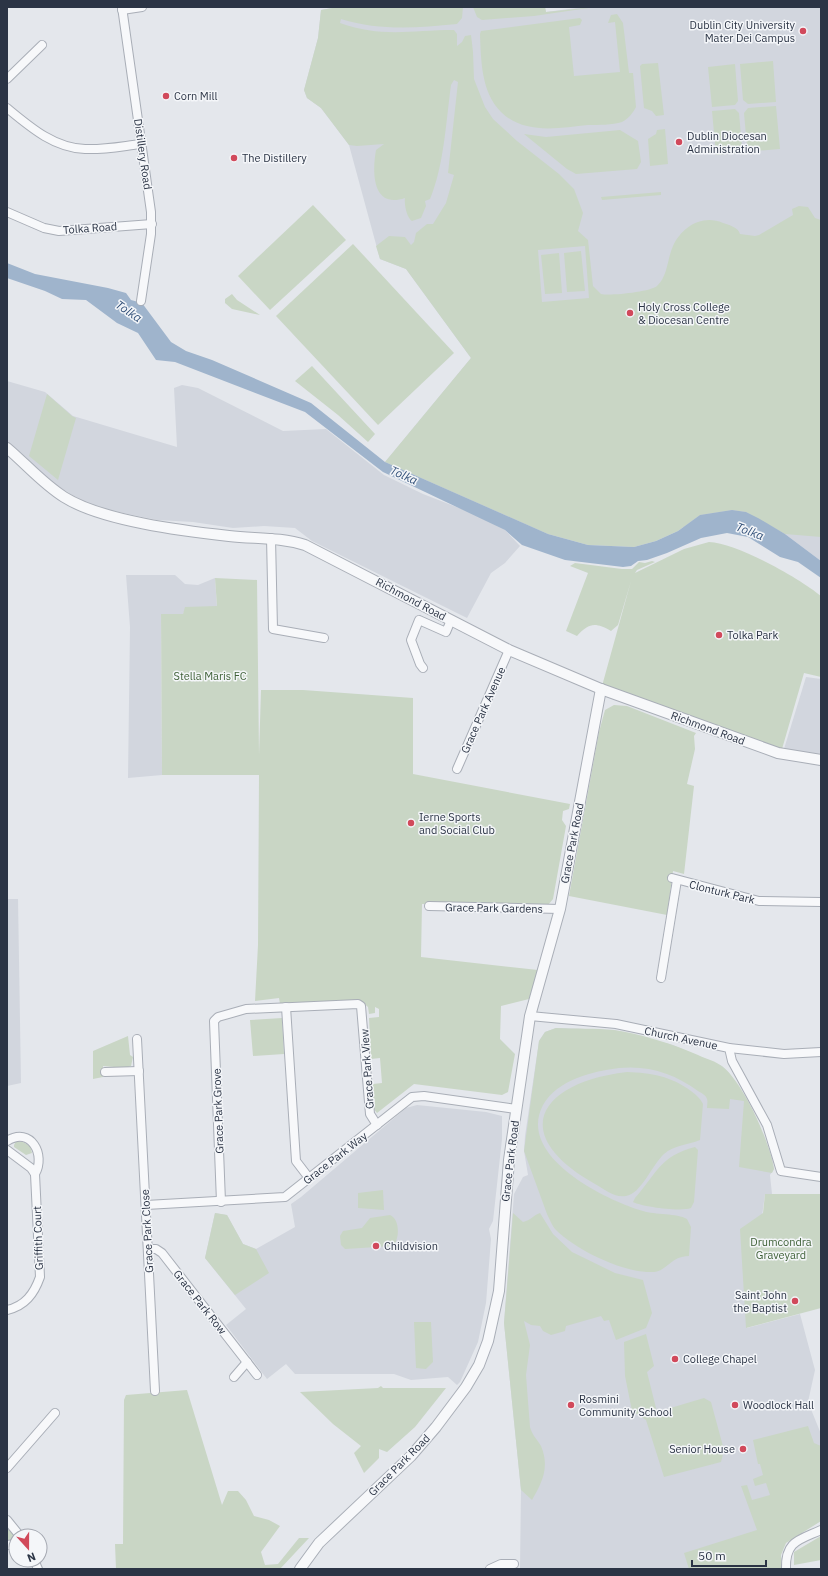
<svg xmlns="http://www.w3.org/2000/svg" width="828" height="1576" font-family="'IBM Plex Sans',sans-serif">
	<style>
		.built { fill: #d2d6de }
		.green { fill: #c9d6c5; fill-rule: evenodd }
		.water { fill: #9fb4cc }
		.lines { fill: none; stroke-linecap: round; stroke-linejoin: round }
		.minor-casing { stroke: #a9aeb7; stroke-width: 10 }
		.tertiary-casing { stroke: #a9aeb7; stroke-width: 12 }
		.minor { stroke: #f7f8fa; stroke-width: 8 }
		.tertiary { stroke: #f7f8fa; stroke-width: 10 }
		.poi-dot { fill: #d1495b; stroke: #f4f6f9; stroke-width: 1.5 }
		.labels { text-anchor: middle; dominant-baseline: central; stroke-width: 3; stroke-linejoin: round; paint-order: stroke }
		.poi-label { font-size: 11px; fill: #2b3445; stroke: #f4f6f9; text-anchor: start }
		.street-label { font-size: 11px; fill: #2b3445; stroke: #f4f6f9 }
		.park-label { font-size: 11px; fill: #3f6138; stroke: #f4f6f9 }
		.water-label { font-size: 12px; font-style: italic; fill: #34527a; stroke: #f4f6f9 }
	</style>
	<rect width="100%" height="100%" fill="#e4e7ec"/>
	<g class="built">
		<polygon points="338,7 545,7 546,12 584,7 821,7 821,561 785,534 765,523 548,534 385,462 471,358 406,269 380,259 349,145 321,108 307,98 304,90 318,38 321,10"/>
		<polygon points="7,381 45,392 73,416 177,447 174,388 182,385 198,388 283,431 326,429 384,475 423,494 472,513 505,530 520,546 505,563 491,573 467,618 312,541 295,528 264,526 233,528 193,522 157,520 90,506 58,486 7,444"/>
		<polygon points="126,575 175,575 185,584 198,585 215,578 217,607 186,607 183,614 161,614 162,775 128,778 130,627"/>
		<polygon points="806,677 821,679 821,754 784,749"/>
		<polygon points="7,899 18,899 21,1083 7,1086"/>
		<polygon points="556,1028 614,1030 673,1045 722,1066 729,1073 743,1094 756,1118 772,1158 774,1169 770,1175 772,1194 765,1194 747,1328 800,1314 815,1370 808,1402 821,1434 821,1521 735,1569 520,1569 521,1490 504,1323 514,1194 523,1177 528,1175 524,1151 525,1136 539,1041 545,1032"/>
		<polygon points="417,1105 486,1112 502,1116 502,1139 493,1221 489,1229 491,1239 486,1303 478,1342 460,1382 457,1385 448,1377 411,1380 394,1374 295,1374 286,1364 267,1379 226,1325 246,1309 205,1258 215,1213 227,1215 243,1244 256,1249 295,1227 291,1204 301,1197 406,1108"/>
	</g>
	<g class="green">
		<path d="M338,7H463L462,18L457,24C416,28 380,31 341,19L340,23C382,38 411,30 454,30L457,34V46L462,42L465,36L471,35L473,52L474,79L485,107L493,119L517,141L559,174L574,189L583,213L578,231L588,240L593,286L601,294C610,296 650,292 657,286C668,276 667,259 673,246C682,227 702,214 723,223C729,225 738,227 740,234L755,236L759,235L793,215L792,209L799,206L808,207L815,218L821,220V537L785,534L746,512L732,510L700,515L678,531L656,541L634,547L588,545L548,534L385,462L471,358L406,269L380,259L376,246L389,236L405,237L411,245L414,242L416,233L427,224H433L446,203L454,175L448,173L458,82L454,80L451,85C446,121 444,166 430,199L425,201L426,206L421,218L412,221C407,218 404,205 405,198C372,209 372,172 376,150L384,144L357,146L349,145L321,108L307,98L304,90L318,38L321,10ZM585,246L589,298L542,302L538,250Z"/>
		<polygon points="473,7 545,7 546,12 595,7 534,16 482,20 477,17"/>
		<path d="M617,14L623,23L629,73H633L636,107C633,113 628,119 622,122C612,125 599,125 588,125C559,128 524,135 501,112C481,92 481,60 480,34L481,31L580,18L582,20L580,25L569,27L574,76L620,72L615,22L608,23L611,15Z"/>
		<polygon points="773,61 776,102 748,104 743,100 740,64"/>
		<polygon points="658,63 664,115 656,116 652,111 644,108 640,66 642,64"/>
		<polygon points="735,64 738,101 735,105 712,107 708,67"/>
		<polygon points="776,106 780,149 754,151 752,148 747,147 744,113 748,108"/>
		<polygon points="735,109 739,113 742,147 738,149 736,153 716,155 712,111"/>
		<polygon points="665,129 668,164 650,166 648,139 656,134 657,130"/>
		<polygon points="620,130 638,141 641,162 637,169 576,174 567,169 524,134 546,137"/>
		<polygon points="661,192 661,195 602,200 601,197"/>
		<polygon points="313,205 346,240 270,310 238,276"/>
		<polygon points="353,244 454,353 378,425 276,316"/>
		<polygon points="581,251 585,291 567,292 564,253"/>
		<polygon points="559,253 562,293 545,294 541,255"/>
		<polygon points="232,294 237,300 260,315 232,309 225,303 225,299"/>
		<polygon points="312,366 375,434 368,442 338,415 295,381"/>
		<polygon points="47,394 72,416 76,418 58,480 29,456"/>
		<path d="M709,542C737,543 799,578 821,596V677L804,673L782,749L602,686L631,581L618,625L611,631C595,622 589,623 577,636L566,631L588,573L570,566L575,563L622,569H632L639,562L645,563L652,561L655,562L637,570L635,573L684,549Z"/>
		<polygon points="215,578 257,580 259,755 261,690 303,690 413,698 413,774 570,804 569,809 563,811 562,820 566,826 553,899 548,905 422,904 421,957 538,970 529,999 501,1006 500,1039 515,1054 508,1092 502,1095 414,1084 377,1113 373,1108 373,1084 382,1083 380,1058 371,1059 369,1018 379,1017 379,1009 375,1007 375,1013 369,1014 368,1007 361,1001 280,1004 279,998 255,1001 258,945 259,775 162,775 161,614 183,614 185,607 217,606"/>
		<polygon points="614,705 627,706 696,733 694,736 695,749 687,784 694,786 684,874 673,871 667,915 569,896 599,732 605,710"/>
		<polygon points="282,1018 284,1054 253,1056 250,1020"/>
		<path d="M556,1028C575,1029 595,1028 614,1030C641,1034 673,1044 698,1055C706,1059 716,1061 723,1067C744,1084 770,1142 774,1169L772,1173L739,1167L744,1101L730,1099L729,1109L707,1108C707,1105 708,1101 707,1099C706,1095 701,1093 698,1091C675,1074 649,1065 619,1068C593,1071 557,1080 543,1105C516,1156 605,1200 643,1211C655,1215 677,1213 687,1219L691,1227L689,1256C671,1256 667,1271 654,1272C625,1274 576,1250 556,1230C552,1226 550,1220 547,1214L524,1151L539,1041L545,1032Z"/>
		<polygon points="128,1036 130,1055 133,1057 131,1066 125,1068 103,1066 103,1077 93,1079 93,1051"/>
		<path d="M627,1072C651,1073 671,1076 691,1091C695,1094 701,1099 703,1104L700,1140C688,1145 674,1145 664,1154C652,1165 641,1194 626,1196C614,1198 604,1189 595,1184C506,1134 540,1082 627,1072Z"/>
		<polygon points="16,1141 23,1142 30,1146 32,1153 26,1155 14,1147 14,1145"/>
		<path d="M695,1147L698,1150L694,1202L691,1208C681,1212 643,1207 633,1202L635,1198C657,1173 660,1156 695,1147Z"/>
		<polygon points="383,1190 384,1210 358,1208 358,1193"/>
		<polygon points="765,1194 821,1194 821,1308 746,1328 740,1229 763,1213"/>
		<polygon points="215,1213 227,1215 243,1244 256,1249 269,1273 235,1295 205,1258"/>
		<path d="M513,1213L523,1222C532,1220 533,1215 540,1213L553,1234L572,1252L615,1273L643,1280L652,1313L646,1328L616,1340L609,1320L604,1321L601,1316L566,1326L565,1331L551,1335L543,1331L540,1326L531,1325L524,1321L530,1345L526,1375L530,1427C532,1435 537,1439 541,1446C550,1467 542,1483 532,1500L521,1490L504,1323Z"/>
		<path d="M390,1215C400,1219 400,1239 393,1246L345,1249L341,1245L340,1236L343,1231L362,1228L370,1218Z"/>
		<polygon points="414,1322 431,1322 433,1362 426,1369 416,1368"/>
		<polygon points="646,1334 654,1366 647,1372 657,1412 704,1398 711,1402 724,1450 721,1462 664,1477 646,1420 632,1411 625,1376 624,1342"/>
		<polygon points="381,1386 383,1388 446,1388 415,1427 387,1452 379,1449 379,1458 364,1473 354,1453 361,1446 333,1424 300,1392 378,1388"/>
		<polygon points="187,1390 222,1505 228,1491 238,1491 246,1500 254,1516 269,1520 280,1526 261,1552 265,1565 278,1564 299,1538 309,1538 280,1569 116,1569 115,1544 123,1544 124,1400 126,1395"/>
		<polygon points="808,1426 814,1443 821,1446 821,1521 786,1543 781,1555 782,1569 689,1569 684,1553 757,1530 741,1486 747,1485 752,1500 770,1495 766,1483 755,1486 753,1479 763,1475 760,1464 758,1464 753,1440"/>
		<polygon points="7,1527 16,1538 16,1540 7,1541"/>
		<polygon points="821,1536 821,1560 794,1565 794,1552"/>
	</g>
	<polygon class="water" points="7,263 35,274 108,288 126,293 131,300 142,303 171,342 186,351 212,360 311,403 385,462 548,534 588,545 634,547 656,541 678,531 700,515 732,510 746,512 758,518 785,534 821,561 821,578 798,562 780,557 748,537 727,533 701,538 667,553 647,560 638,561 631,566 623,567 565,560 522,545 505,530 383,472 305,412 175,362 156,360 138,333 117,323 86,300 62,299 45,291 7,278"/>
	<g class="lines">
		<defs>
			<g id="minor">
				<polyline points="122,7 151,212 151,234 141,301"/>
				<polyline points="122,10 142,7"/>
				<polyline points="7,79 42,45"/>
				<path d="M7,108C30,127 54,148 85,149C104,150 123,146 141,144"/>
				<polyline points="7,212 44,228 59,231 152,224"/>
				<polyline points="271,538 273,629 324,638"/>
				<polyline points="423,668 420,664 411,640 419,620 446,632 451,620"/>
				<polyline points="457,769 509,650"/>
				<polyline points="672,878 759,901 821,902"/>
				<polyline points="429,906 560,909"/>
				<polyline points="661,978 677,880"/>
				<polyline points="286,1007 296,1161 309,1178"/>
				<polyline points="530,1016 616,1024 729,1048 732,1061 767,1125 781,1171 821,1177"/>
				<polyline points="137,1039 155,1391"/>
				<polyline points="729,1048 784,1054 821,1052"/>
				<polyline points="105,1072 139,1071"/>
				<path d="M7,1141C31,1126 46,1155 35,1174"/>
				<path d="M7,1150L31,1168L35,1174L40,1277C34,1294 25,1306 7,1310"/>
				<polyline points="221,1202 214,1021 218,1017 246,1009 358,1004 361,1006 370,1114 377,1125"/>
				<polyline points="146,1205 285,1197 412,1097 424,1096 516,1109"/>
				<polyline points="149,1249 156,1249 162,1253 257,1375"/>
				<polyline points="234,1377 247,1362"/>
				<polyline points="7,1468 55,1413"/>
				<polyline points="7,1520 20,1536"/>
				<polyline points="7,1545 16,1544"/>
				<polyline points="34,1560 38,1569"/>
				<polyline points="490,1569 501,1564 514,1564"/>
				<path d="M786,1569C785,1541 799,1540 821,1530"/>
			</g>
			<g id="tertiary">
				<path d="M7,448C26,464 43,484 64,497C102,521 184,531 229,536C255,539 280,537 305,545L509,650L601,689L778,753L821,760"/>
				<polyline points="300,1569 319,1543 411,1456 436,1427 466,1387 479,1365 488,1341 499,1291 509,1160 530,1016 560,909 601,689"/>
			</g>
		</defs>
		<use href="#minor" class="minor-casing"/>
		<use href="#tertiary" class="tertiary-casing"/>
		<use href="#minor" class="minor"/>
		<use href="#tertiary" class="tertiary"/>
	</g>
	<g class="poi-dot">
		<circle cx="803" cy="31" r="4"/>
		<circle cx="166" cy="96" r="4"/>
		<circle cx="679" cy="142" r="4"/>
		<circle cx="234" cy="158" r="4"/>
		<circle cx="630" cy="313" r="4"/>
		<circle cx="719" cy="635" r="4"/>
		<circle cx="411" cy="823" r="4"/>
		<circle cx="376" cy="1246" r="4"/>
		<circle cx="795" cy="1301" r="4"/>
		<circle cx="675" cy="1359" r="4"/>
		<circle cx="571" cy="1405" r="4"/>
		<circle cx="735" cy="1405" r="4"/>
		<circle cx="743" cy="1449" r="4"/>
	</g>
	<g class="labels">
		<g class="poi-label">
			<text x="795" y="25" text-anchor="end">Dublin City University<tspan x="795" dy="13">Mater Dei Campus</tspan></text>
			<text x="174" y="96">Corn Mill</text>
			<text x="687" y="136">Dublin Diocesan<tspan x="687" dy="13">Administration</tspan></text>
			<text x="242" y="158">The Distillery</text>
			<text x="638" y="307">Holy Cross College<tspan x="638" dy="13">&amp; Diocesan Centre</tspan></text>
			<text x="727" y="635">Tolka Park</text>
			<text x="419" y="817">Ierne Sports<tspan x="419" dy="13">and Social Club</tspan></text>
			<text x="384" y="1246">Childvision</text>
			<text x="787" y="1295" text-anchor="end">Saint John<tspan x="787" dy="13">the Baptist</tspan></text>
			<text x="683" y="1359">College Chapel</text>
			<text x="579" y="1399">Rosmini<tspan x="579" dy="13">Community School</tspan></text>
			<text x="743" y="1405">Woodlock Hall</text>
			<text x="735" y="1449" text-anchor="end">Senior House</text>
		</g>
		<g class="street-label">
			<text transform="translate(143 154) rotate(82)">Distillery Road</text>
			<text transform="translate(90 228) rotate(-4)">Tolka Road</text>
			<text transform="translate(411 599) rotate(28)">Richmond Road</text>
			<text transform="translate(483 710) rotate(-66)">Grace Park Avenue</text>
			<text transform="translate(708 728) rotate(20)">Richmond Road</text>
			<text transform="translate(572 843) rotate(-79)">Grace Park Road</text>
			<text transform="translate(722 892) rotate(14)">Clonturk Park</text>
			<text transform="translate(494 908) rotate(1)">Grace Park Gardens</text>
			<text transform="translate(681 1038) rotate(12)">Church Avenue</text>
			<text transform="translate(367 1069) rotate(-94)">Grace Park View</text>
			<text transform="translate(218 1111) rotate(-92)">Grace Park Grove</text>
			<text transform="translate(335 1158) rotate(-38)">Grace Park Way</text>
			<text transform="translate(510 1161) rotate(-83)">Grace Park Road</text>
			<text transform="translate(147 1231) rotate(-93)">Grace Park Close</text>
			<text transform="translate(38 1238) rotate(-92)">Griffith Court</text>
			<text transform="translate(200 1302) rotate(52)">Grace Park Row</text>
			<text transform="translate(399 1465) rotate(-45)">Grace Park Road</text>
		</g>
		<g class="park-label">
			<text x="210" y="676">Stella Maris FC</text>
			<text x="781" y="1242">Drumcondra<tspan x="781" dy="13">Graveyard</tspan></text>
		</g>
		<g class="water-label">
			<text transform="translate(129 311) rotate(34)">Tolka</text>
			<text transform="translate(404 475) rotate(24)">Tolka</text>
			<text transform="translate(750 531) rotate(21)">Tolka</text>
		</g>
	</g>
	<rect width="828" height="1576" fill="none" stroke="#2b3445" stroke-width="16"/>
	<g transform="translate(28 1548) rotate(159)"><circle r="19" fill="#f4f6f9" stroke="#a4a8b1"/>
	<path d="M0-3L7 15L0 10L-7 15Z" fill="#d1495b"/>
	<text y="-6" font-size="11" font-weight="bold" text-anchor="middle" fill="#2b3445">N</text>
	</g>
	<path d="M692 1560v6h74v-6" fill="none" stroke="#2b3445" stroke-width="2"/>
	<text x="698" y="1560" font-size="12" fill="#2b3445" stroke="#f4f6f9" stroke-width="3" paint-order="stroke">50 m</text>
</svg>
